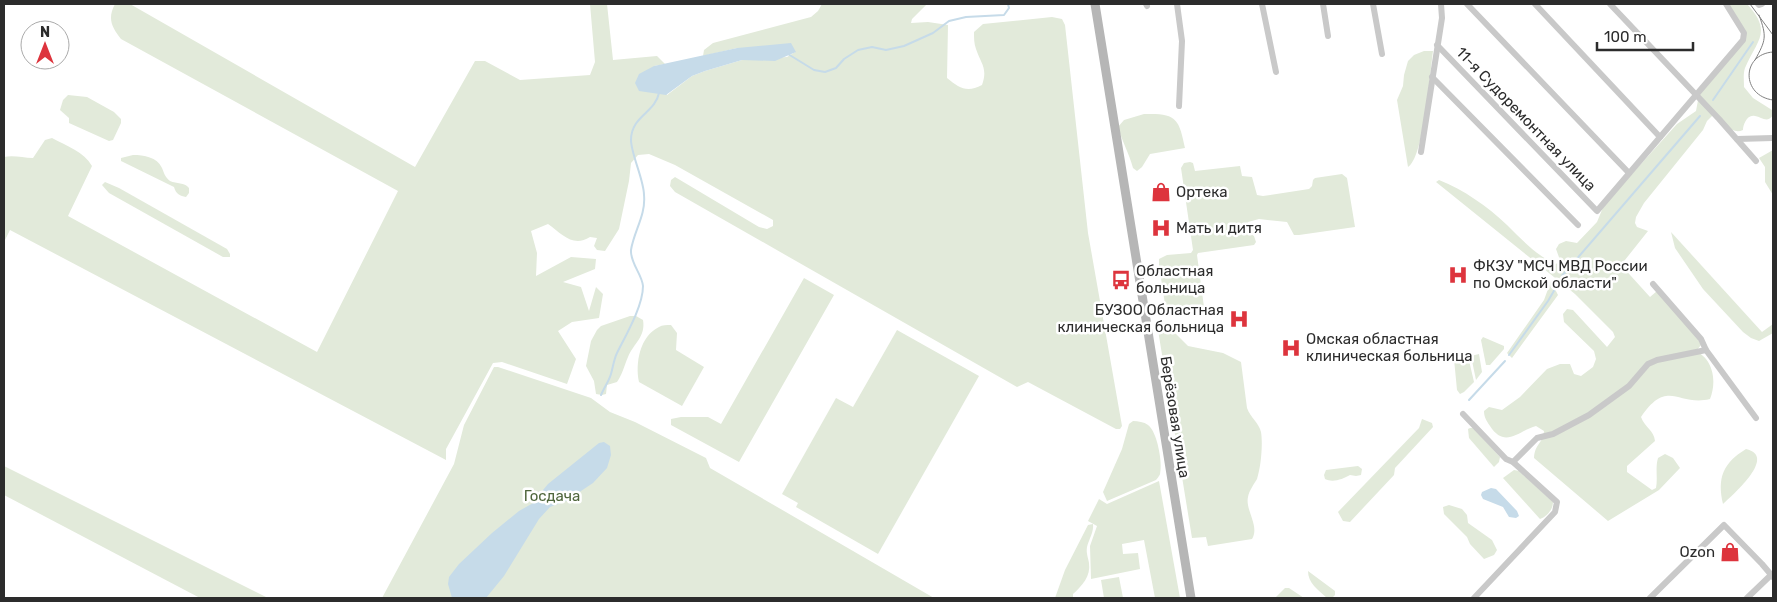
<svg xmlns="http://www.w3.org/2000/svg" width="1777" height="602" font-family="Rubik,sans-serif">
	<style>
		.green { fill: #e2eada }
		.water { fill: #c6dbe9 }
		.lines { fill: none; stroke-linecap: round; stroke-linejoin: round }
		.stream { stroke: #c6dbe9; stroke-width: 2 }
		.street { stroke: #c9c9c9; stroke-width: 6 }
		.secondary { stroke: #b6b6b6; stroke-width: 9 }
		.tram { stroke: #818181; stroke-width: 1 }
		.labels { text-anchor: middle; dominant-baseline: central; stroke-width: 5; stroke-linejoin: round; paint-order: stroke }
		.street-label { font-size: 15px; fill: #2c2c2c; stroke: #fff }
		.poi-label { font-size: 15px; fill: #2c2c2c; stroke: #fff; text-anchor: start }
		.park-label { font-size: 15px; fill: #4f663c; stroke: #fff }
	</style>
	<rect width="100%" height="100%" fill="#fff"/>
	<g class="green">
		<path d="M115,4H130L415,167L475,61H485L520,80L590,75L595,62L590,4H607L613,60L657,56L665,64L654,66L667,95L692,76L705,71L742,60L787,57L795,52L737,48L703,56L704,50L713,43L811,17L818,11L822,4H927L912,19L911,23L928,22L948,25L947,78C959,88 967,93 982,85C988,68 981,64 976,49C974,44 974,38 974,32L983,24L1052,17L1062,19L1065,25L1088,233L1122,426L1120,429H1116L1028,382L1017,387L675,192L670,186L671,180L675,177L759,227L767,229L773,226V220L675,165L649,154L638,155L631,163L629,181L619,229L605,251L597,250L594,246L597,238L590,237C573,248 562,234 548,224L531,231L537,253L536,276L571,257L596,259L595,269L563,282L581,287L589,311L596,287L603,294L599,318L572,322L558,331L576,359L567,384L502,362L493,363L446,449V460L10,230L4,242V157C14,155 23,158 33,158L45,140L52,138C67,146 84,152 92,166L68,216L317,352L398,191L121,39C112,27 107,19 115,4Z"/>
		<path d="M1728,4H1747C1773,32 1757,40 1745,68C1743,74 1744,81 1744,87L1753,98L1772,110L1773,115C1767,124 1762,117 1755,116C1747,114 1743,125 1743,130C1732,135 1725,123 1718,116H1712L1707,121L1703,130L1644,203L1636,217L1635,223L1637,227L1648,231L1621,265L1650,297L1657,291L1698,339L1701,345L1697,350C1700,354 1704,356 1706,359C1715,371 1715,386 1710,399C1678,407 1668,377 1641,417C1645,428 1654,430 1655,441L1627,466V472L1652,490L1656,488C1658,478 1655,468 1658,458L1665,454L1673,458L1680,468L1659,490L1608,521L1534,458C1535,443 1543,444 1544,431L1536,426C1518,431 1505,449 1490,426C1486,420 1484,417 1484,411L1489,407L1502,410L1520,397L1547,369L1560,364H1570L1574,374L1581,376L1593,367L1596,359L1594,351L1564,322L1563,314L1567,309L1573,310L1607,347L1615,337L1613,332L1575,294L1436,182L1439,180C1464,190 1487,206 1507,225C1522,240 1535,254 1555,264L1559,263L1560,260L1556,249L1559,244L1566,241L1577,243L1597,222L1604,205L1677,124L1696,111L1699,95L1745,36Z"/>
		<path d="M1424,51H1433C1430,72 1424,158 1408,167L1397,100L1403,86L1404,75L1408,61L1414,55Z"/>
		<polygon points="68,95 87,97 114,112 121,119 121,123 113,140 109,141 69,123 69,118 60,110 63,100"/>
		<path d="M1144,114C1176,113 1179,118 1185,148L1150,154L1142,167L1137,171L1133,168C1129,153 1122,141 1118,127L1124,120Z"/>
		<polygon points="1773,150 1773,195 1765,182 1765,167 1759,158"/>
		<path d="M133,155C144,155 157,157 162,168C164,173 165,177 170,181C177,184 184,182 189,188V193L186,197C180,196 176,194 174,187L121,161V158Z"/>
		<polygon points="1190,162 1193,163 1195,171 1240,166 1242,176 1252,177 1257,195 1263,196 1309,189 1312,186 1313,180 1315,178 1342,174 1347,178 1355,227 1299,235 1294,235 1287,222 1259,219 1248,222 1248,232 1254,236 1256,242 1254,245 1198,253 1197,255 1204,307 1166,311 1159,265 1159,259 1167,255 1191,253 1193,250 1181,168 1184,163"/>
		<polygon points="105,182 119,188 227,249 230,254 230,257 223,257 109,193 102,185"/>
		<polygon points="1671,232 1762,332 1773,324 1773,333 1759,341 1751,338 1743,332 1703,289 1675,248"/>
		<polygon points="804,278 834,295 739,462 671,425 671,419 681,417 708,417 721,424"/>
		<polygon points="1551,281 1558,295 1512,358 1507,353 1544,300"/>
		<path d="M630,316H636L643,320C646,337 633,344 628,357C624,366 623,373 617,382L607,385L606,394L602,395L596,394L594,381L586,366L591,341L597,330L601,326Z"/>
		<path d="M671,325L677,333L676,350L704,367L682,406L639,382C635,363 640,336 659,327C662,325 667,325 671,325Z"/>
		<path d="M1165,329H1171L1188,346L1223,353L1241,362L1247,408C1250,417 1259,423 1261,432C1263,444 1261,467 1257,479C1254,484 1249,491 1248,497C1245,510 1260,526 1252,539L1208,546L1206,537L1192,538L1158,330Z"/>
		<polygon points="897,330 979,376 878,554 796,507 798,503 782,494 836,398 853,407"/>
		<polygon points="1483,337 1504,346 1504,349 1490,365 1486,365 1481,340"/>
		<polygon points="1479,354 1482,372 1476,380 1471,356"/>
		<polygon points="1468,356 1474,382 1464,392 1460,394 1457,390 1454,359"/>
		<polygon points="494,367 498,367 591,398 610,412 635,422 706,458 710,468 934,598 382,598 454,464 464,425"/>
		<polygon points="1422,419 1432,423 1433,427 1395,468 1394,475 1350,522 1343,521 1338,512 1419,428"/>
		<path d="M1133,421C1138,421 1144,422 1148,425C1157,431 1163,463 1160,474C1160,475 1157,479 1156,480L1107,501L1103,492L1122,449L1129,424Z"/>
		<polygon points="1470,428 1473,428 1500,457 1499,462 1494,467 1469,438 1468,429"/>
		<path d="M1746,449C1777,456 1735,493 1723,504C1717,478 1723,463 1746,449Z"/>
		<polygon points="4,466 268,598 200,598 4,495"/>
		<path d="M1358,466L1362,469L1361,475L1356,476L1350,475C1343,479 1333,483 1325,479L1324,475L1326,470Z"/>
		<path d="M1514,470L1519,471L1553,502C1553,510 1546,517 1540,519L1503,478Z"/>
		<polygon points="1159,481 1180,598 1155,598 1144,540 1122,544 1123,554 1138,553 1140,569 1091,579 1090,546 1097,526 1088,521 1099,499 1107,504"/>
		<polygon points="1449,505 1462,509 1467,515 1468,523 1492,540 1497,550 1494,555 1484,559 1470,544 1467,537 1444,514 1443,507"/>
		<path d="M1093,524C1094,532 1089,539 1087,547C1086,553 1088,557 1089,563C1091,576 1082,586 1073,594V598H1055L1065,570L1088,525Z"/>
		<path d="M1308,571L1335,591V595L1332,598H1327C1318,590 1308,583 1308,571Z"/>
		<polygon points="1119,577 1123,598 1104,598 1101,580"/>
		<polygon points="1285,588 1289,588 1304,598 1275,598"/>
	</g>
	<g class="water">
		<polygon points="791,43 796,52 775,61 742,60 705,71 692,76 666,95 639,91 635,83 639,74 654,66 737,48"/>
		<polygon points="604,442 610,446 611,455 607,468 593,483 566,501 550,507 539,519 504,576 486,598 452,598 448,584 449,577 459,564 492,533 519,511 535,502 538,496 548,484 599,443"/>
		<polygon points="1491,488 1496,489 1517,511 1519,516 1516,518 1509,517 1503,507 1483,499 1481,495 1482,492"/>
	</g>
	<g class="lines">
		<g class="stream">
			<polyline points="788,54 814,70 825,72 836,68 844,59 858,50 872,47 886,50 904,46 933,33 949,21 966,17 1004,15 1009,8 1008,4"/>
			<polyline points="1713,100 1753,42"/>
			<polyline points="1562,276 1700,116"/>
			<polyline points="1509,355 1548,301 1555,289"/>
			<path d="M601,395C604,388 609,381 611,374C613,367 614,359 617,353C626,335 643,306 643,286C642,274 630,263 631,250C634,231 646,215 644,195C644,180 631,154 631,140C631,116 655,113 659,93"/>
			<polyline points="1469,400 1505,361"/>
		</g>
		<g class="street">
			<polyline points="1146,4 1147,6"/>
			<polyline points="1177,4 1182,41 1179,106"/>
			<polyline points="1262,4 1276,72"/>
			<polyline points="1323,4 1328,36"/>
			<polyline points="1373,4 1382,54"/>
			<polyline points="1467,4 1629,173"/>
			<polyline points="1535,4 1660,137"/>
			<polyline points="1610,4 1719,119 1756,161"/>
			<polyline points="1758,4 1759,5 1762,4"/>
			<polyline points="1437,45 1597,211 1743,40 1744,33 1726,4"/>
			<polyline points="1432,77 1578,225"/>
			<polyline points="1737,139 1773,138"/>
			<polyline points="1421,152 1442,18 1441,4"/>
			<polyline points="1653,284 1701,339 1706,350 1756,418"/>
			<polyline points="1463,414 1506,459 1513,462 1557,502 1555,512 1474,598"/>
			<polyline points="1513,462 1537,438 1553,434 1589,415 1629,386 1648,364 1657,360 1706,350"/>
			<polyline points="1650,598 1724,525 1762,564 1773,577"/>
			<polyline points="1747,598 1771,575"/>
		</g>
		<polyline class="secondary" points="1095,4 1191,598"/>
		<g class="tram">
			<polyline points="1750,4 1773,35"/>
			<path d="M1773,52C1741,54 1741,96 1773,100"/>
			<path d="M1755,60C1766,40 1767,37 1759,15"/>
		</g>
	</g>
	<defs>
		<symbol id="shop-bare" viewBox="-9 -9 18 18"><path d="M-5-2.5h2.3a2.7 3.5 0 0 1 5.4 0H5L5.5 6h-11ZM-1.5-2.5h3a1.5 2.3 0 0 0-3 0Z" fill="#dd343d" stroke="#fff" stroke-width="2.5" paint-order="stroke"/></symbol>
		<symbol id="hospital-bare" viewBox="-9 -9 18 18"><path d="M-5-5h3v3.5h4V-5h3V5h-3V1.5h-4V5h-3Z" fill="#dd343d" stroke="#fff" stroke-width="2.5" paint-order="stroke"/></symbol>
		<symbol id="bus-bare" viewBox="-9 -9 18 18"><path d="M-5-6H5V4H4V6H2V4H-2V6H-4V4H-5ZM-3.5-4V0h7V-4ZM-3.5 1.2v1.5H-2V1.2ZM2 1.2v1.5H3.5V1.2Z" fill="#dd343d" stroke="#fff" stroke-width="2.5" paint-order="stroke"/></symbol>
	</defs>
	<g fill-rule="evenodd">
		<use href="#shop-bare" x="1147" y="178" width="28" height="28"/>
		<use href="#hospital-bare" x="1147" y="214" width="28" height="28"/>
		<use href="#hospital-bare" x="1444" y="261" width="28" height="28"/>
		<use href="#bus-bare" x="1107" y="266" width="28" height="28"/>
		<use href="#hospital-bare" x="1225" y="305" width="28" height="28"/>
		<use href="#hospital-bare" x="1277" y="334" width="28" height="28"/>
		<use href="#shop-bare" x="1716" y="538" width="28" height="28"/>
	</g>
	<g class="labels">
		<g class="street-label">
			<text transform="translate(1526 119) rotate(46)">11-я Судоремонтная улица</text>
			<text transform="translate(1175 417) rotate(81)">Берёзовая улица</text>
		</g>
		<g class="poi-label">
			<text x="1176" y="192">Ортека</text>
			<text x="1176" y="228">Мать и дитя</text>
			<text x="1473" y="266">ФКЗУ "МСЧ МВД России<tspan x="1473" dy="17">по Омской области"</tspan></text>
			<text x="1136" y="271">Областная<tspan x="1136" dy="17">больница</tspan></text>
			<text x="1224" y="310" text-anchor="end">БУЗОО Областная<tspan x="1224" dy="17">клиническая больница</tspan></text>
			<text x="1306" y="339">Омская областная<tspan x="1306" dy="17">клиническая больница</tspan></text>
			<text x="1715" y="552" text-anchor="end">Ozon</text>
		</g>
		<g class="park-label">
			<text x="552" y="496">Госдача</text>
		</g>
	</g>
	<rect width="1777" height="602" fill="none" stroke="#2c2c2c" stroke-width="10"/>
	<g transform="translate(45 45)"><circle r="24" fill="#ffffff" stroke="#ababab"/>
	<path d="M0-4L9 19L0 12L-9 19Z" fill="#dd343d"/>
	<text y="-8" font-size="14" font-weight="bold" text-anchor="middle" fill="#2c2c2c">N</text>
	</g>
	<path d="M1597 42v8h96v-8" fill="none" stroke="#2c2c2c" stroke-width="2.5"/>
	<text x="1604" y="42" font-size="15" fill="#2c2c2c" stroke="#ffffff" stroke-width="4" paint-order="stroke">100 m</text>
</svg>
